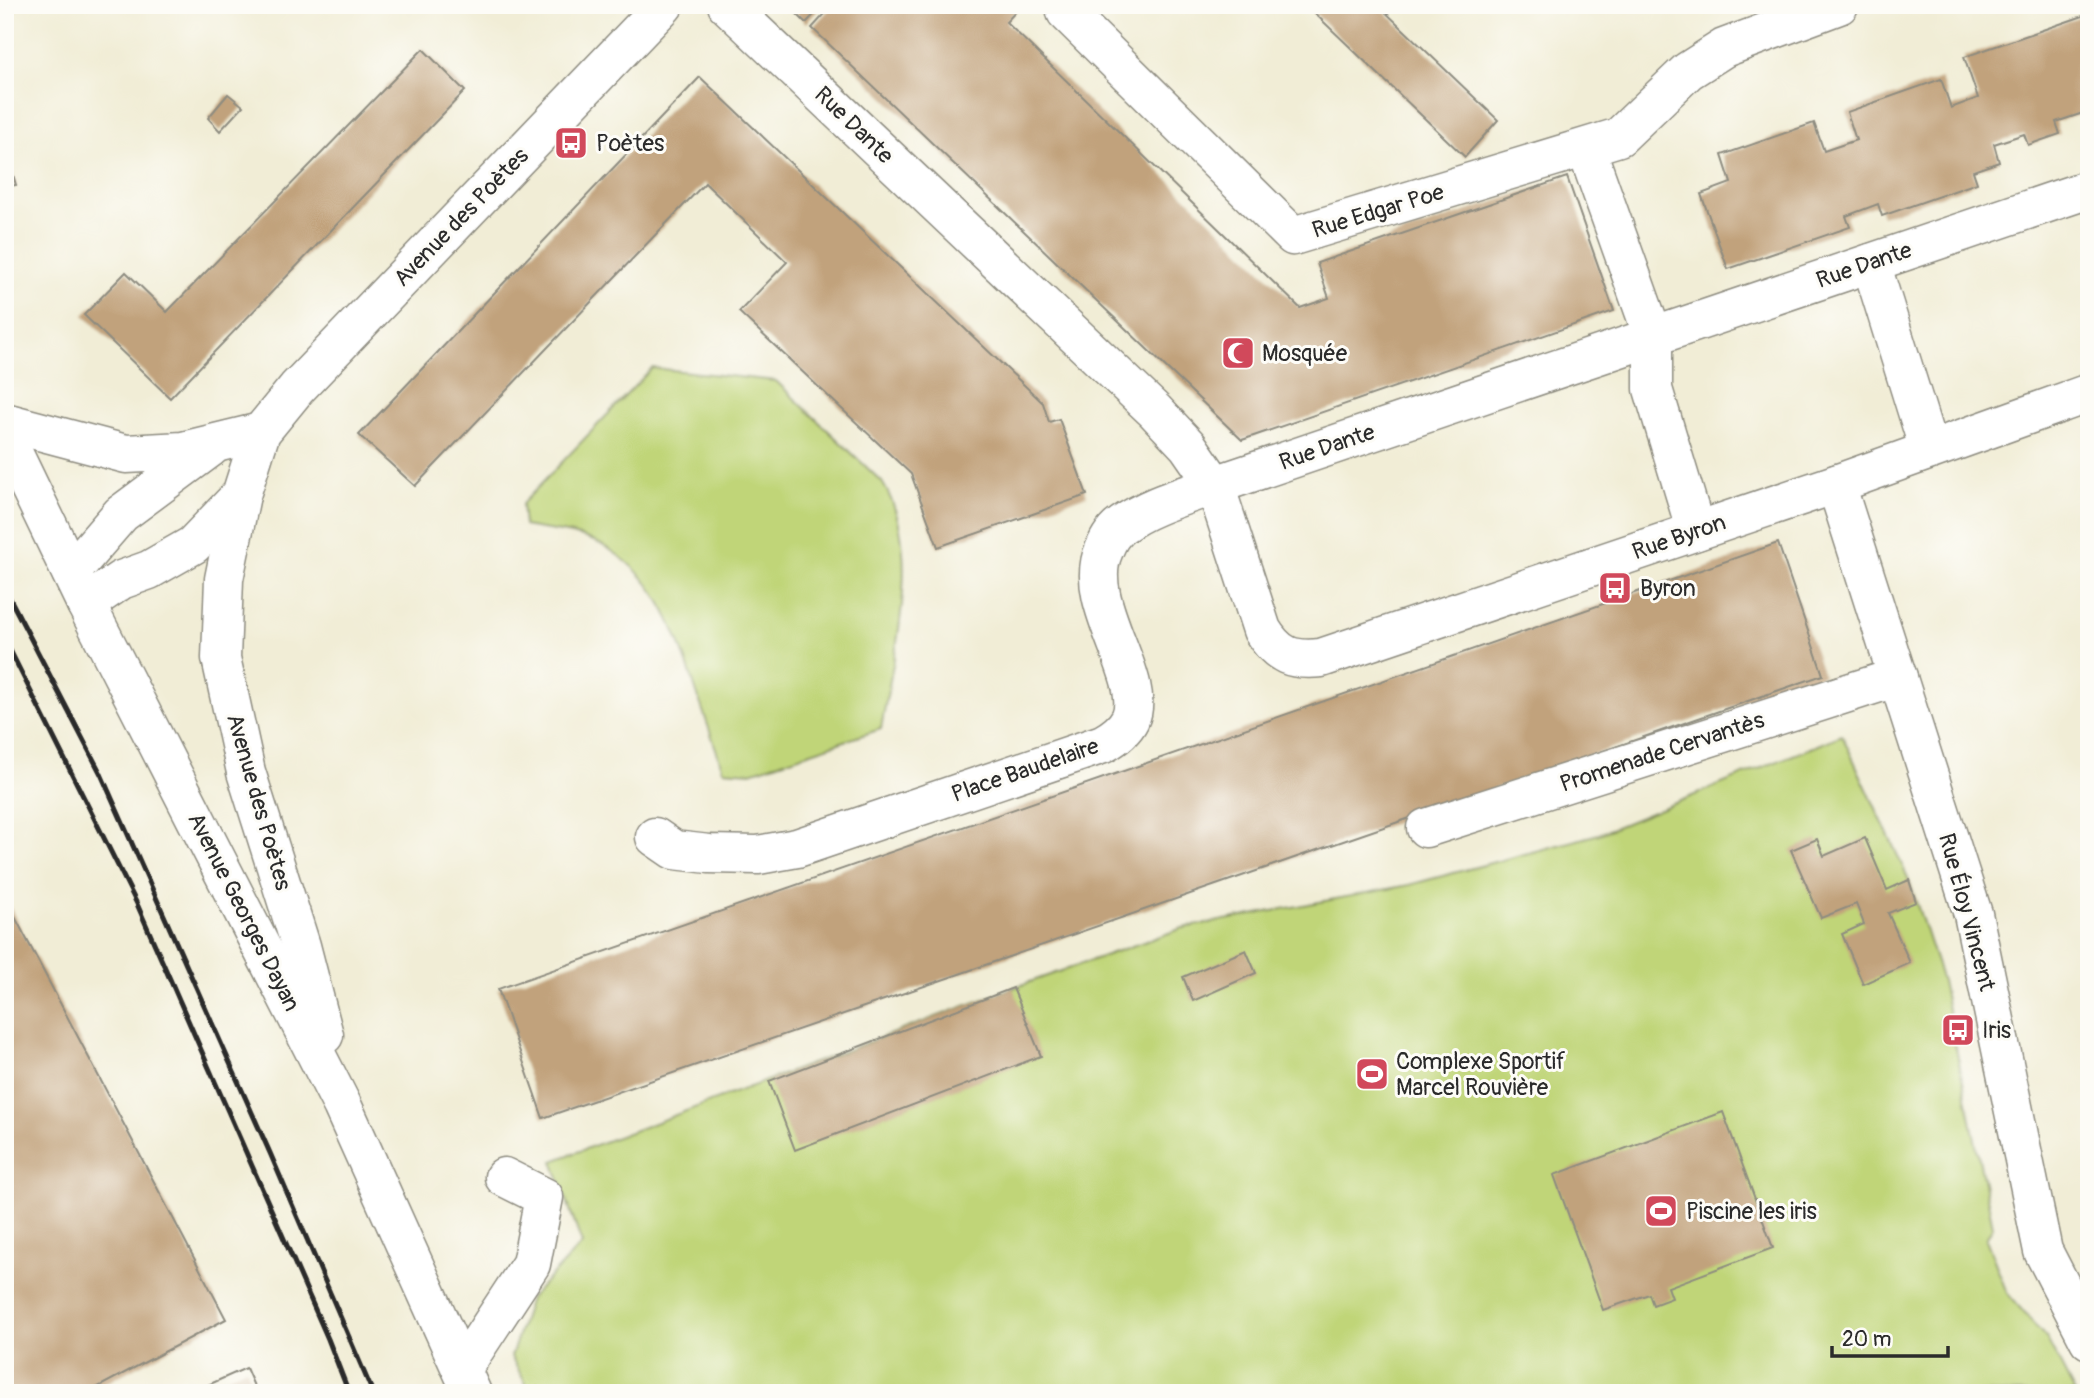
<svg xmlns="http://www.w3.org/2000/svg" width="2094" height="1398" font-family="Pangolin,sans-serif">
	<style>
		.green { fill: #c0d578; stroke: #768052; stroke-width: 2 }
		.building { fill: #c1a27b }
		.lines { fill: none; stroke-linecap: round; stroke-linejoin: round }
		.minor-casing { stroke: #8e8c80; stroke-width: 41 }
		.minor { stroke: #fff; stroke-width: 38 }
		.rail { stroke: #2b2b2b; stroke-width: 5 }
		.labels { text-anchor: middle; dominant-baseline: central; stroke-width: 6; stroke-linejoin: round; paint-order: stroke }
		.street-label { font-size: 23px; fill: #2b2b2b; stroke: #fdfcf7 }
		.poi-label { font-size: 23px; fill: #2b2b2b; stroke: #fdfcf7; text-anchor: start }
	</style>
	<rect width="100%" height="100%" fill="#fdfcf7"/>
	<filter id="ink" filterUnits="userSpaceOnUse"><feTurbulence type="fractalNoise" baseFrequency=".0143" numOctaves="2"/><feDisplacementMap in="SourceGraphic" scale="14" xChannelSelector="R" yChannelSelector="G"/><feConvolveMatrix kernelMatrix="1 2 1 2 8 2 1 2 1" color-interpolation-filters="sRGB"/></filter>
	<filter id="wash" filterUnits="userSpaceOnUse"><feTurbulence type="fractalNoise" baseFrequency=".00686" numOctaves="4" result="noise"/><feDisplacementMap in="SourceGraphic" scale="28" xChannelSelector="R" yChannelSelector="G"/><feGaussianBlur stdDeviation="1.57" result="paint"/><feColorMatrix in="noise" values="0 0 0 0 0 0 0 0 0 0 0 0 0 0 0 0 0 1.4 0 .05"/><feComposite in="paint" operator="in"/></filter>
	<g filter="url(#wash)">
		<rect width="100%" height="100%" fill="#f1edd6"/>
		<g class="green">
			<path d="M652,368L776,381L882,482C925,549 893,655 881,729L751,772L723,770C713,739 702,709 692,678C673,623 656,575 602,545C579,532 549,531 524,526L522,504Z"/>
			<polygon points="1842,735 1909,880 1942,981 1993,1226 1986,1239 2007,1293 2047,1339 2075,1393 531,1393 511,1357 530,1298 582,1244 553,1161 1013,988 1183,928 1409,885 1599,834"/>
		</g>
		<g id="blocks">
			<g class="building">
				<polygon points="793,5 823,5 806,23 791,8"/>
				<polygon points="833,5 1022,5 1006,22 1300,308 1329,298 1317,263 1567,177 1614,311 1242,440 812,28"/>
				<polygon points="1306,5 1378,5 1498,120 1465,157"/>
				<polygon points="2089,14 2089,120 2086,112 2056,122 2060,134 2028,145 2024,134 1994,144 1999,162 1973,171 1977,183 1882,216 1878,204 1846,216 1850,227 1728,269 1701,194 1731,183 1722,155 1814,123 1824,151 1856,140 1847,112 1941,79 1951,108 1978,98 1964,57"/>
				<polygon points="423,49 465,91 170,398 84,315 126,272 167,312"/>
				<polygon points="700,77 1043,403 1049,422 1059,419 1087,495 938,547 911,474 739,312 787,262 705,183 415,486 359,435"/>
				<polygon points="228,94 243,106 220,131 208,118"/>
				<polygon points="5,147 16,185 5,187"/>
				<polygon points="1778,543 1823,675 543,1118 498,989"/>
				<polygon points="1865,838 1887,890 1909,880 1916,902 1888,913 1910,963 1863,984 1842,934 1864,924 1856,904 1821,918 1791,850 1817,839 1824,856"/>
				<polygon points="5,898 226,1319 87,1393 5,1393"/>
				<polygon points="1246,950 1256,973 1193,1001 1183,977"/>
				<polygon points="1013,988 1041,1056 795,1150 769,1081"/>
				<polygon points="1723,1112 1773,1248 1668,1287 1672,1298 1653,1305 1649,1294 1603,1310 1554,1175"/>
				<polygon points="246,1368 257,1393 190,1393"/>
			</g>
		</g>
	</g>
	<g filter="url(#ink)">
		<use href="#blocks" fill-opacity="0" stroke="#8e8c80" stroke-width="2"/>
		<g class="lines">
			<defs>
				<g id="minor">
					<path d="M727,5L1155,411L1188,446L1215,485L1262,630C1278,656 1292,661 1321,658L1836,484L2089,393"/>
					<polyline points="1073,5 1066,12 1293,236 1619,137 1688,71 1724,48 1839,5"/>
					<polyline points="1586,148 1653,336 1653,389 1696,531"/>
					<polyline points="1871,263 1929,450"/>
					<polyline points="5,422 126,454 183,451 261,432"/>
					<polyline points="5,436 86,604 342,1105 472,1393"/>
					<polyline points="1836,484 1973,914 2043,1251 2089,1340"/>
					<polyline points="241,495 224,579 221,658 246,772 301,946 324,1035"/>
					<polyline points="71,572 121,514 210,448"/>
					<polyline points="86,604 121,580 149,570 193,545 241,495 261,432 297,388 664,5"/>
					<polyline points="1426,828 1898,677"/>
					<path d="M655,837L674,850L709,854L758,855L797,848L1103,744C1114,738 1124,731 1130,719C1149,678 1080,602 1104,550C1108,540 1113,531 1122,525C1149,505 1185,496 1215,485L2089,189"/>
					<polyline points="462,1369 531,1264 544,1197 504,1177"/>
				</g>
			</defs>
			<use href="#minor" class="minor-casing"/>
			<use href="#minor" class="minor"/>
			<g class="rail">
				<polyline points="5,589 101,774 270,1153 373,1393"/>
				<polyline points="5,640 137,904 328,1339 349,1393"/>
			</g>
		</g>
	</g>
	<defs>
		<symbol id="bus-square" viewBox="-11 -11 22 22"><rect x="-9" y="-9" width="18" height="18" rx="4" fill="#d1495b" stroke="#fdfcf7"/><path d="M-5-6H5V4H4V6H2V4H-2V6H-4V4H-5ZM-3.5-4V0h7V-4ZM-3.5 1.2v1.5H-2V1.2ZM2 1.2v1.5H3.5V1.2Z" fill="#fff"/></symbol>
		<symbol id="mosque-square" viewBox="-11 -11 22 22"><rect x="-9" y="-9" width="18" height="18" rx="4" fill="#d1495b" stroke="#fdfcf7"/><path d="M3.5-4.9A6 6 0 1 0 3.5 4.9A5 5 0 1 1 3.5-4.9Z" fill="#fff"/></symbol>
		<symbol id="stadium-square" viewBox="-11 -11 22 22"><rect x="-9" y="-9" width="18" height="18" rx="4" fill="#d1495b" stroke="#fdfcf7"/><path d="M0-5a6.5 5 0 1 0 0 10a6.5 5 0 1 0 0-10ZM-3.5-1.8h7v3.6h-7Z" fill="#fff"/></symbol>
	</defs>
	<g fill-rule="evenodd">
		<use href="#bus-square" x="552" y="124" width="38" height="38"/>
		<use href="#mosque-square" x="1219" y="334" width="38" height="38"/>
		<use href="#bus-square" x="1596" y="569" width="38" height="38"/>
		<use href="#bus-square" x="1939" y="1011" width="38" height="38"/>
		<use href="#stadium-square" x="1353" y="1055" width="38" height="38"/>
		<use href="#stadium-square" x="1642" y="1192" width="38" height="38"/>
	</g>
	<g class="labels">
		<g class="street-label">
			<text transform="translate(854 125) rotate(44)">Rue Dante</text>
			<text transform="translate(1378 211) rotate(-17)">Rue Edgar Poe</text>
			<text transform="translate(461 217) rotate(-46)">Avenue des Poètes</text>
			<text transform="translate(1864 265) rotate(-19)">Rue Dante</text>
			<text transform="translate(1327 447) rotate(-19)">Rue Dante</text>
			<text transform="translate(1679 537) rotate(-19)">Rue Byron</text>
			<text transform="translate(1662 752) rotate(-18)">Promenade Cervantès</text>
			<text transform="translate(1025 770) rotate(-19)">Place Baudelaire</text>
			<text transform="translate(259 802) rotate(74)">Avenue des Poètes</text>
			<text transform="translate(244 912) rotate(63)">Avenue Georges Dayan</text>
			<text transform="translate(1967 912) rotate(75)">Rue Éloy Vincent</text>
		</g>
		<g class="poi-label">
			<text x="596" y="143">Poètes</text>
			<text x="1262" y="353">Mosquée</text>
			<text x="1640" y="588">Byron</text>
			<text x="1982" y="1030">Iris</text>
			<text x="1396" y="1061">Complexe Sportif<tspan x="1396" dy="26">Marcel Rouvière</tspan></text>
			<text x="1686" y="1211">Piscine les iris</text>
		</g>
	</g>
	<rect width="2094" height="1398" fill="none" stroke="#fdfcf7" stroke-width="28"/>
	<path d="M1832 1346v10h116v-10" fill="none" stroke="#2b2b2b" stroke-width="3.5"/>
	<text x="1842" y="1346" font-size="21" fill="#2b2b2b" stroke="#fdfcf7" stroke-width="5" paint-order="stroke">20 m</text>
</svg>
